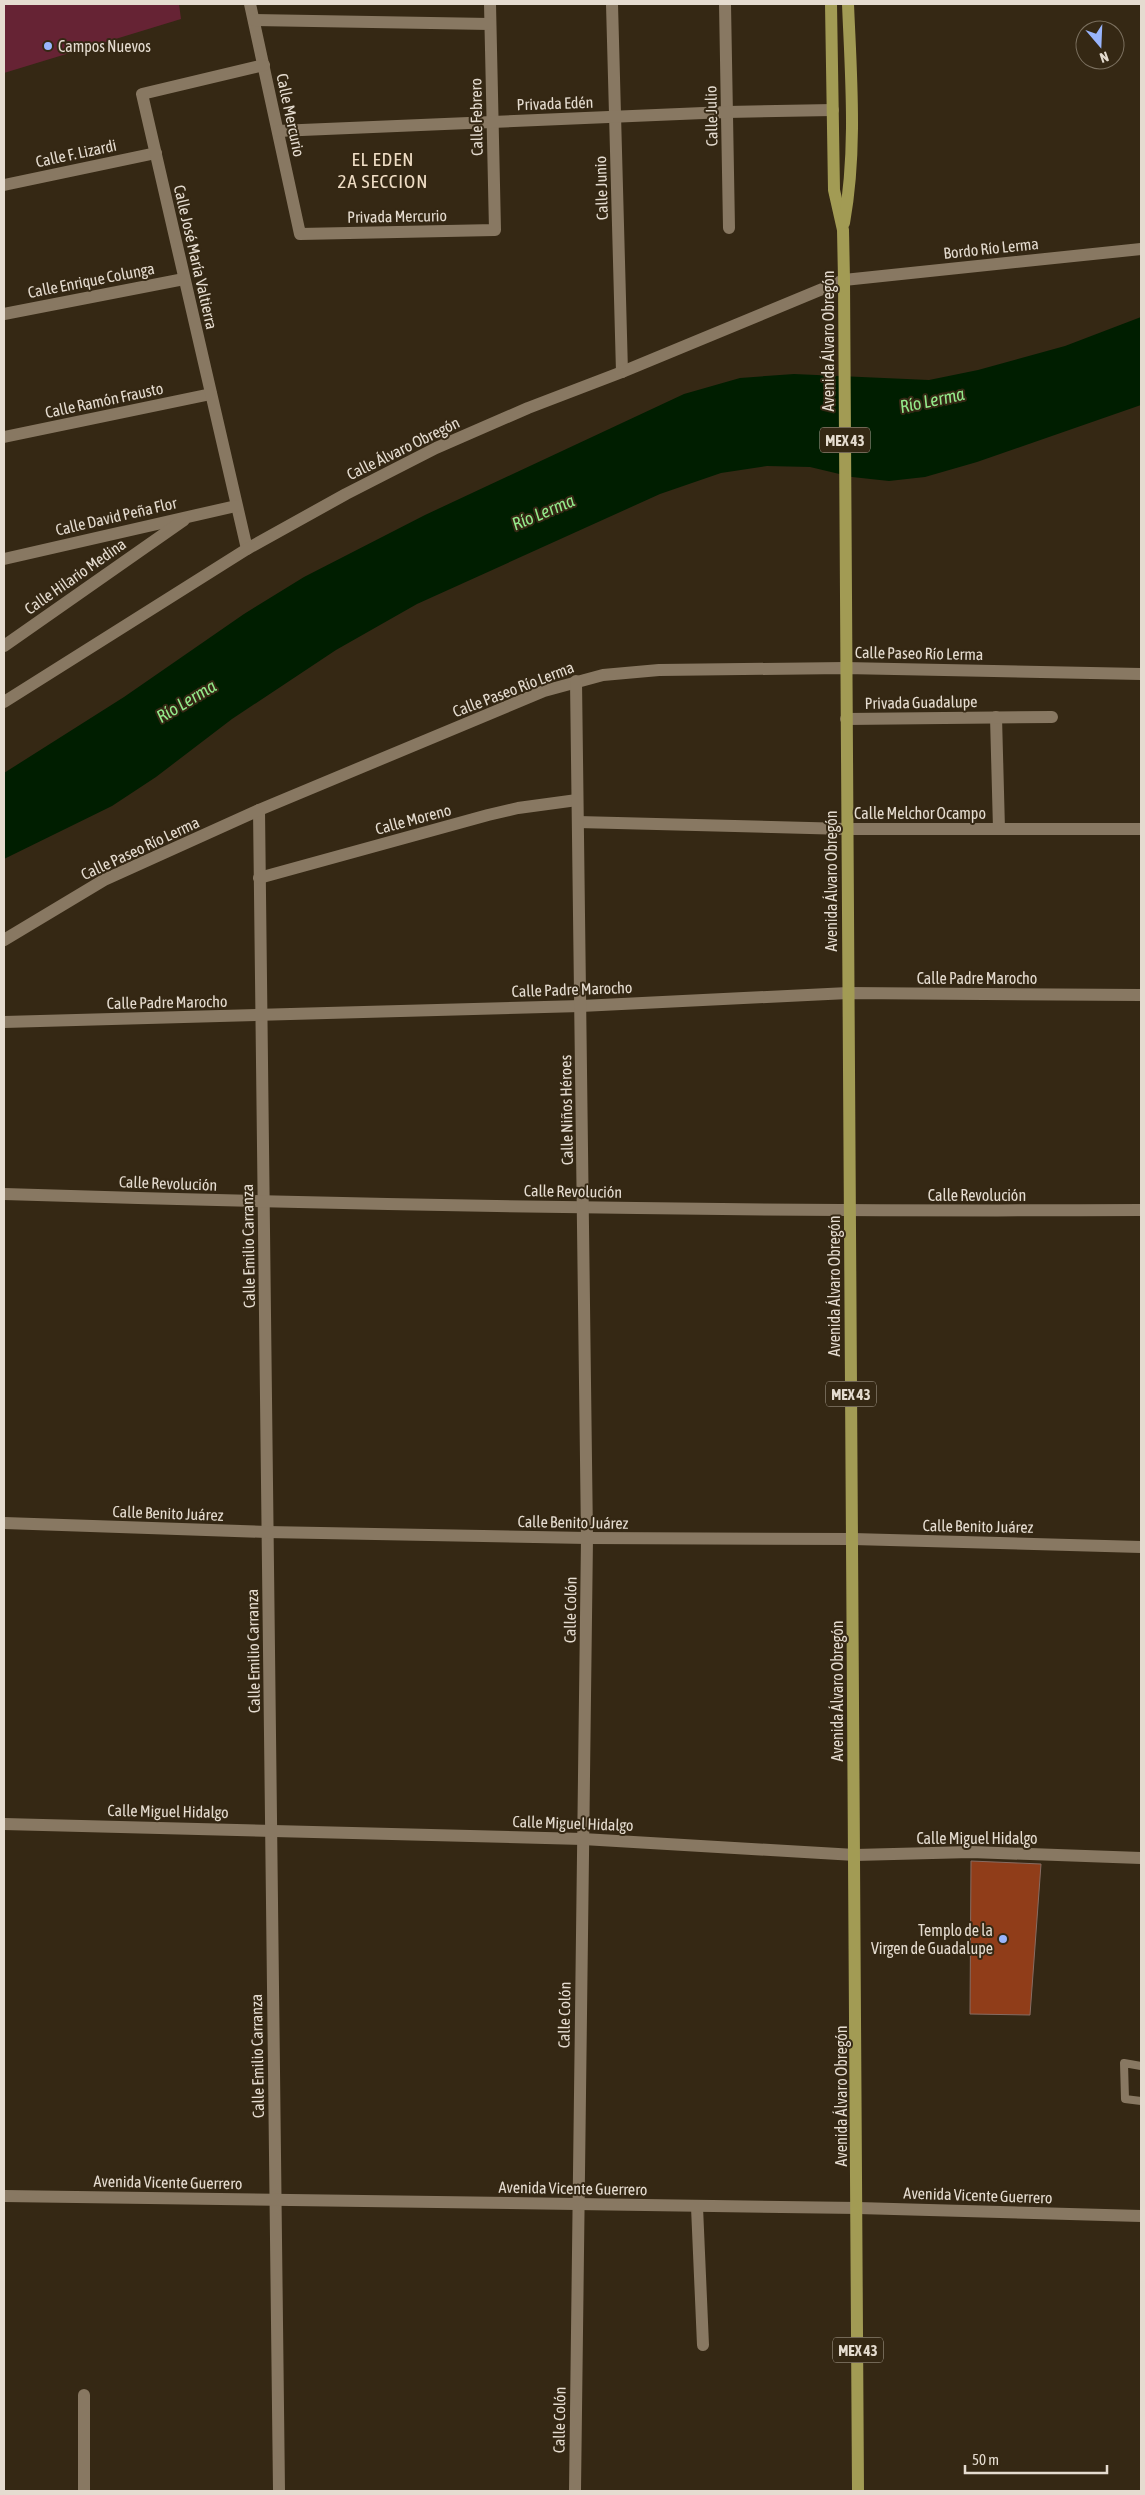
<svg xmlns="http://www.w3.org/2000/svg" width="1145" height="2495" font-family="'Asap Condensed',sans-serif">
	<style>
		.green { fill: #662334 }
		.water { fill: #001e00 }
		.building { fill: #903d19; stroke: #876c62 }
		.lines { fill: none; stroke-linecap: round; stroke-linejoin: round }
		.service { stroke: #887862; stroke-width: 8 }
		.minor { stroke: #887862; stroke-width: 12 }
		.tertiary { stroke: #887862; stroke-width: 12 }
		.primary { stroke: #a29b54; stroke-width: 12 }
		.poi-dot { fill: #99b5fd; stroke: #352814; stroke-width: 2 }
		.labels { text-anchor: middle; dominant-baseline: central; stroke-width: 4; stroke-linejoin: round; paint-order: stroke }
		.shield { fill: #352814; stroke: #b0a698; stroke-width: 1 }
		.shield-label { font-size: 15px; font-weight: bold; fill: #e5dcd0 }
		.poi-label { font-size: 16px; fill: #e5dcd0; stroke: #352814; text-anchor: start }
		.street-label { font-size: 16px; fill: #e5dcd0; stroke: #352814 }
		.water-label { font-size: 18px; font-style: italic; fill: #94ea8b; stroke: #352814 }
		.quarter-label { font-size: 19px; letter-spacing: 1px; fill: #f0dec6; stroke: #352814 }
	</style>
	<rect width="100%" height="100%" fill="#352814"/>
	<polygon class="green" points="4,4 179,4 181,19 4,73"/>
	<polygon class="water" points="1141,317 1141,405 977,462 925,477 889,481 852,477 810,467 767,466 721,473 660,494 417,604 336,650 232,719 156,777 112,806 4,859 4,773 124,697 244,614 304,577 425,515 684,394 740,378 794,374 929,380 978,370 1065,346"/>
	<polygon class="building" points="971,1861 1041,1864 1030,2015 970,2014"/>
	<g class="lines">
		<polyline class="service" points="1141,2066 1124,2063 1125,2099 1141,2101"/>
		<g class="minor">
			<polyline points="250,4 300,234 495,230 490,4"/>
			<polyline points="612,4 622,372"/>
			<polyline points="725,4 729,228"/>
			<polyline points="254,20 490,24"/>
			<polyline points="278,131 727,112 833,110"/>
			<polyline points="4,185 156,153"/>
			<polyline points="4,314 184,279"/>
			<polyline points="4,437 211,394"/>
			<polyline points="247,549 142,94 264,65"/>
			<polyline points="4,559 236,506"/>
			<polyline points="4,646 184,520"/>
			<polyline points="4,702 247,549 346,494 436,448 528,408 622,372 844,280 1141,249"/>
			<polyline points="996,717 999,829"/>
			<polyline points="846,719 1052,717"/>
			<polyline points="259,810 279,2491"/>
			<polyline points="578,822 847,829 1141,829"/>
			<polyline points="259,878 488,815 518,808 577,800"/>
			<polyline points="4,940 104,880 259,810 544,691 603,675 659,670 845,668 1141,674"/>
			<polyline points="4,1022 581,1006 848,993 1141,995"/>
			<path d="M4,1194C383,1206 762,1212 1141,1210"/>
			<polyline points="697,2207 703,2345"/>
			<polyline points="84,2395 84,2491"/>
			<polyline points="575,2491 587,1538 576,681"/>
		</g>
		<g class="tertiary">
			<polyline points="4,1523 267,1532 587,1538 853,1539 1141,1547"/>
			<polyline points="4,1824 583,1839 855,1855 971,1852 1141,1858"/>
			<polyline points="4,2196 858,2208 1141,2216"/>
		</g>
		<g class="primary">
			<polyline points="831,4 834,190 843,230 844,280 858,2491"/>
			<path d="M844,223C857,151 851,77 848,4"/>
		</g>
	</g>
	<g class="poi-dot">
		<circle cx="48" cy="46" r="5"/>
		<circle cx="1003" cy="1939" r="5"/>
	</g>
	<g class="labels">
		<g class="shield">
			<rect x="820" y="427.5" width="50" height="25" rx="4"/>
			<rect x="826" y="1381.5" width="50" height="25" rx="4"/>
			<rect x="833" y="2337.5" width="50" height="25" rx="4"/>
		</g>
		<g class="shield-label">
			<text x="845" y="440">MEX 43</text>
			<text x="851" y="1394">MEX 43</text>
			<text x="858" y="2350">MEX 43</text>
		</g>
		<g class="poi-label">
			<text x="58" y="46">Campos Nuevos</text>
			<text x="993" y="1930" text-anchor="end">Templo de la<tspan x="993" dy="18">Virgen de Guadalupe</tspan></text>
		</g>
		<g class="street-label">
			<text transform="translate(555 103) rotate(-2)">Privada Edén</text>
			<text transform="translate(291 115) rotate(78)">Calle Mercurio</text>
			<text transform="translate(711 116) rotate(-91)">Calle Julio</text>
			<text transform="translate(476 117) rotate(-91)">Calle Febrero</text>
			<text transform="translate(76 153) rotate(-12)">Calle F. Lizardi</text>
			<text transform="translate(601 188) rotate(-92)">Calle Junio</text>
			<text transform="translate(397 216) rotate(-1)">Privada Mercurio</text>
			<text transform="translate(991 248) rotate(-6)">Bordo Río Lerma</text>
			<text transform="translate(196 257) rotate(77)">Calle José María Valtierra</text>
			<text transform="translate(91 280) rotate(-11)">Calle Enrique Colunga</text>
			<text transform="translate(828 341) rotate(-90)">Avenida Álvaro Obregón</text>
			<text transform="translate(104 400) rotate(-12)">Calle Ramón Frausto</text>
			<text transform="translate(403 448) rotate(-26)">Calle Álvaro Obregón</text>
			<text transform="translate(116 516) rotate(-13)">Calle David Peña Flor</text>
			<text transform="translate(75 576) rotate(-35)">Calle Hilario Medina</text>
			<text transform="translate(919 653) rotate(1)">Calle Paseo Río Lerma</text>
			<text transform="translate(513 689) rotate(-21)">Calle Paseo Río Lerma</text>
			<text transform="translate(921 702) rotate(-1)">Privada Guadalupe</text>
			<text x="920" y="813">Calle Melchor Ocampo</text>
			<text transform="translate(413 819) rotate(-15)">Calle Moreno</text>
			<text transform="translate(140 848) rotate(-25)">Calle Paseo Río Lerma</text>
			<text transform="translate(831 881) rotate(-90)">Avenida Álvaro Obregón</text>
			<text x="977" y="978">Calle Padre Marocho</text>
			<text transform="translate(572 989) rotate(-2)">Calle Padre Marocho</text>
			<text transform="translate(167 1002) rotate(-1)">Calle Padre Marocho</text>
			<text transform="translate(566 1110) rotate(-91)">Calle Niños Héroes</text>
			<text transform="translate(168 1183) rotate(2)">Calle Revolución</text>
			<text transform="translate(573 1191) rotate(1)">Calle Revolución</text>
			<text x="977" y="1195">Calle Revolución</text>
			<text transform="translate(248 1246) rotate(-91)">Calle Emilio Carranza</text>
			<text transform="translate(834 1286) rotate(-90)">Avenida Álvaro Obregón</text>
			<text transform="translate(168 1513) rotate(2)">Calle Benito Juárez</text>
			<text transform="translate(573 1522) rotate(1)">Calle Benito Juárez</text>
			<text transform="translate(978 1526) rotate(1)">Calle Benito Juárez</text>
			<text transform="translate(570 1610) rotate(-89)">Calle Colón</text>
			<text transform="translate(253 1651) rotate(-91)">Calle Emilio Carranza</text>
			<text transform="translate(837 1691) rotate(-90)">Avenida Álvaro Obregón</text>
			<text transform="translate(168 1811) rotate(1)">Calle Miguel Hidalgo</text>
			<text transform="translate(573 1823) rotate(2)">Calle Miguel Hidalgo</text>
			<text x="977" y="1838">Calle Miguel Hidalgo</text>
			<text transform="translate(564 2015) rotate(-89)">Calle Colón</text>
			<text transform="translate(257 2056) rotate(-91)">Calle Emilio Carranza</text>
			<text transform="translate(841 2096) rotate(-90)">Avenida Álvaro Obregón</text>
			<text transform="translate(168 2182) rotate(1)">Avenida Vicente Guerrero</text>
			<text transform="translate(573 2188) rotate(1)">Avenida Vicente Guerrero</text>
			<text transform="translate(978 2195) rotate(2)">Avenida Vicente Guerrero</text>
			<text transform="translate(559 2420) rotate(-89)">Calle Colón</text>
		</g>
		<g class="water-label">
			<text transform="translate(932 400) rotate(-12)">Río Lerma</text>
			<text transform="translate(543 512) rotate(-23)">Río Lerma</text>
			<text transform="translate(186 701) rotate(-31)">Río Lerma</text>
		</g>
		<g class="quarter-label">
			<text x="383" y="159">EL EDEN<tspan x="383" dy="22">2A SECCION</tspan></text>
		</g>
	</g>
	<rect width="1145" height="2495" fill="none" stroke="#e5dcd0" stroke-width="10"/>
	<g transform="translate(1100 45) rotate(161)"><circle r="24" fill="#352814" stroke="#7b705f"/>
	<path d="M0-4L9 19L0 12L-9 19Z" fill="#99b5fd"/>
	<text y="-8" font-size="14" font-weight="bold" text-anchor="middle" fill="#e5dcd0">N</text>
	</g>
	<path d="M965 2465v8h142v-8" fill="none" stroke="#e5dcd0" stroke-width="2.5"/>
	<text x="972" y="2465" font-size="15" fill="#e5dcd0" stroke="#352814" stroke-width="4" paint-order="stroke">50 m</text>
</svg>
